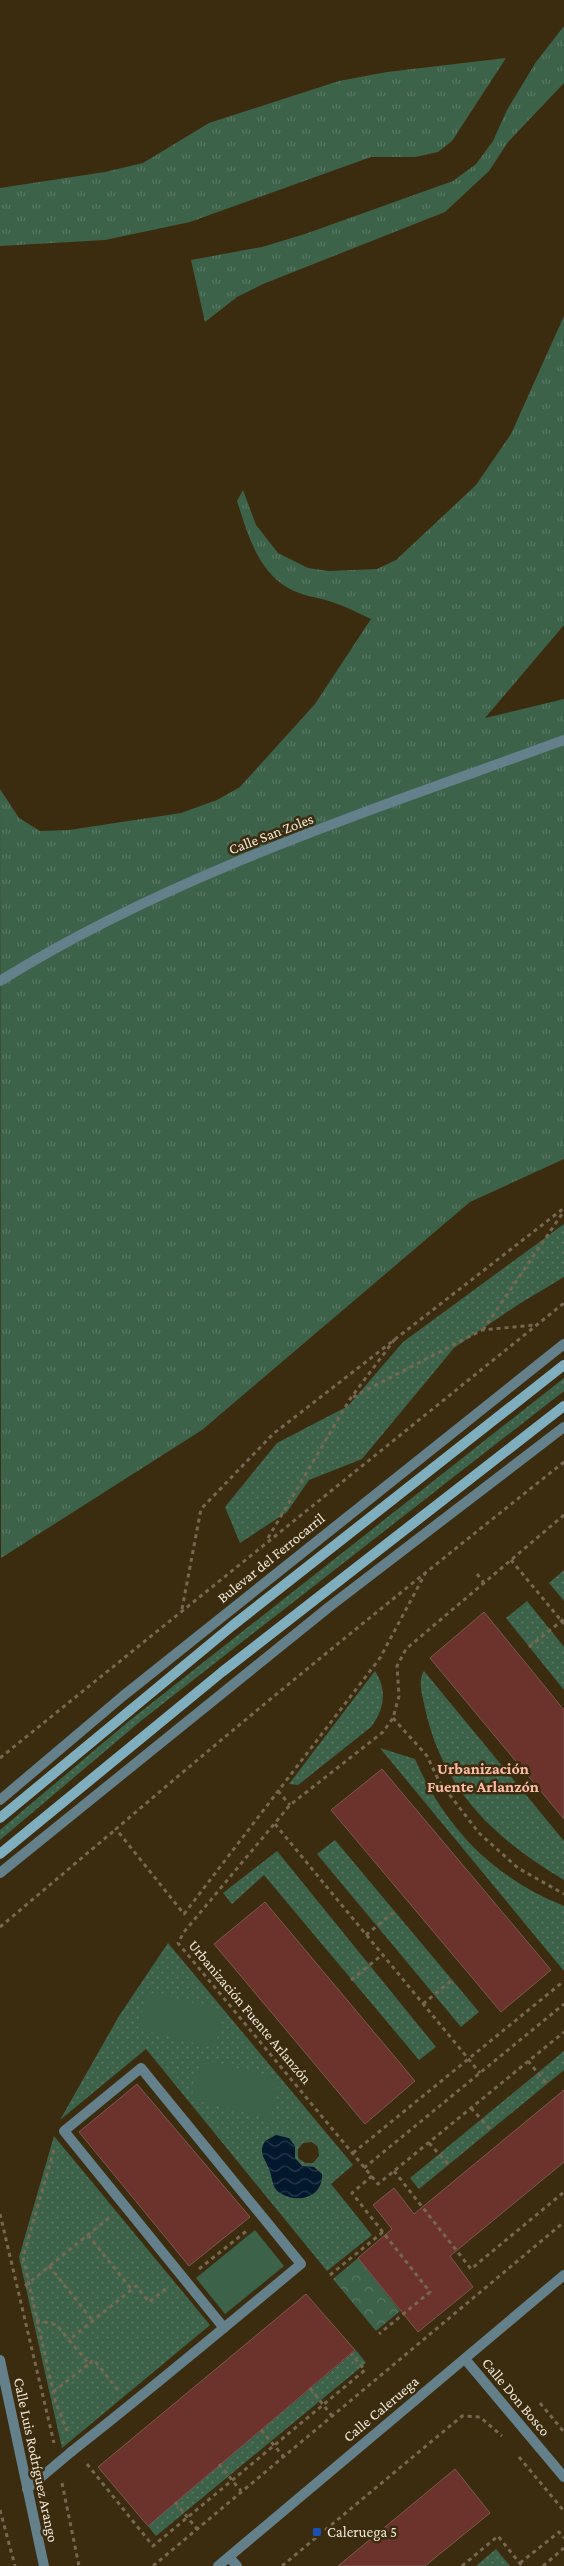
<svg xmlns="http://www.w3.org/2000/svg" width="564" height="2566" font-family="'Crimson Pro',serif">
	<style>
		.grass { fill: url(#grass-tufts) }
		.park { fill: url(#park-crowns) }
		.garden { fill: url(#garden-dots); fill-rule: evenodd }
		.pitch { fill: #3d624a }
		.water { fill: url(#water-waves) }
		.building { fill: #6c332d; stroke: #7b5853 }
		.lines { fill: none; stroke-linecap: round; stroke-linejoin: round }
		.path { stroke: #766850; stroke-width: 3; stroke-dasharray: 4 4; stroke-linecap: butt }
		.service { stroke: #63808b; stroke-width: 10 }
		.minor { stroke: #63808b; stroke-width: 10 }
		.secondary { stroke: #7faebf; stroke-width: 10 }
		.transit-dot { fill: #1a4fb4; stroke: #3b2c10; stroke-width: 2 }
		.labels { text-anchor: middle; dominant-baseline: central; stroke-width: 5; stroke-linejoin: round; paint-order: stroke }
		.street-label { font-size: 15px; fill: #f0e7d7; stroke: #3b2c10 }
		.poi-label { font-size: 15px; fill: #f0e7d7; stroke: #3b2c10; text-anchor: start }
		.neighbourhood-label { font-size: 16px; font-weight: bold; fill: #fcbca6; stroke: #3b2c10 }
	</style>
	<defs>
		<pattern id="grass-tufts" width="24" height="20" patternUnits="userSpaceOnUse" patternTransform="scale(1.25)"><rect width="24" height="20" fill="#3d624a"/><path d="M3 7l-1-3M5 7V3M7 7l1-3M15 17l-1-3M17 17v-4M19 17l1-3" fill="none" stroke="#597863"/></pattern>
		<pattern id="park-crowns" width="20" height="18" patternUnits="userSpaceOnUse" patternTransform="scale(1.25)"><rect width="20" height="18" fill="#3d624a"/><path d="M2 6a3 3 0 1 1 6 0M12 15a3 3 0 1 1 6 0" fill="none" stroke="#597863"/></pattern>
		<pattern id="garden-dots" width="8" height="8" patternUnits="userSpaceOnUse" patternTransform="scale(1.25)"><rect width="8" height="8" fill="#3d624a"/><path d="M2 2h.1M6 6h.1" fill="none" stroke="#597863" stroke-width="1.8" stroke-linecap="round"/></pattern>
		<pattern id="water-waves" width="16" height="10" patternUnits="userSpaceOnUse" patternTransform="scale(1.25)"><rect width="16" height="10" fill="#02192d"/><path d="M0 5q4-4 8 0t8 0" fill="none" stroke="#273a4b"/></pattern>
	</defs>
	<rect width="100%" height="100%" fill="#3b2c10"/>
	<g class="grass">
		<polygon points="564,26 564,83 508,142 489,171 445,212 263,284 237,297 205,322 191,260 262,247 305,234 453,181 476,164 493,141 507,110 536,62"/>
		<polygon points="506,58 452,141 438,152 415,157 371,157 190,222 105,240 0,246 0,188 105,172 143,163 209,123 339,81 387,72"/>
		<path d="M564,316V625L485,718L564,699V1159L470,1202L202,1430L1,1558L0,789L19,818L40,831L69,830L181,813L217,800L240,787L315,704L371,619C358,613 345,606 332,602C317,597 302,596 288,588C257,570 247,532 237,501L243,490L256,525L278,553L308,568L329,571L377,569L396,560L476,485L511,434Z"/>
	</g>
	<polygon class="park" points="358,2258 400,2311 376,2331 333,2279"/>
	<g class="garden">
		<polygon points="564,1224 564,1277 519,1304 454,1348 362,1459 309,1480 287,1512 240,1543 225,1507 277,1443 348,1406 403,1342"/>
		<polygon points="564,1378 564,1391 142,1720 0,1840 0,1830 129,1721"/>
		<polygon points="564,1570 564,1601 549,1583"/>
		<polygon points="527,1601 564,1647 564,1690 506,1618"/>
		<path d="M375,1671C387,1690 385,1708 371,1727L298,1785L289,1784Z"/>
		<path d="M424,1671L564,1841V1880C494,1838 443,1791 425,1708C423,1697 417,1681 424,1671Z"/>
		<path d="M380,1748L415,1759C445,1828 494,1878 564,1906V1971Z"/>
		<polygon points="335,1840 479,2012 461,2027 317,1854"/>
		<polygon points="277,1851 436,2047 419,2060 264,1875 232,1904 223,1893"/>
		<path d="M168,1943L353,2165L331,2184L372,2235L327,2271L146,2049L60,2120L119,2016ZM312,2142L318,2147L319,2156L313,2163H305L298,2158V2149L303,2143ZM295,2146L294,2158L302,2166L314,2167L293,2197C274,2191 274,2188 270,2169Z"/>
		<polygon points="564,2051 564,2070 419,2189 410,2178"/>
		<polygon points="54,2136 210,2325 62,2448 19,2257"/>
		<polygon points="356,2350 366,2363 156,2536 148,2526"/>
		<polygon points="496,2549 510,2566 476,2566"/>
	</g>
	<g class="pitch">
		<polygon points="147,1992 224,2010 215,2048 138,2029"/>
		<polygon points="201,2059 280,2079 270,2119 191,2099"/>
		<polygon points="255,2230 284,2266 225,2314 196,2278"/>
	</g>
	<path class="water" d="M276,2135L289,2138L295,2146V2158L302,2166L314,2167L322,2174C323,2198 297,2204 280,2193C271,2188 273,2177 269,2169C265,2158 258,2153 265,2141Z"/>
	<g class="building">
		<polygon points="484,1612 564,1710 564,1819 430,1658"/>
		<polygon points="382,1769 551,1970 501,2012 331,1810"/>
		<polygon points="265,1902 415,2081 365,2124 214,1944"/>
		<polygon points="137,2084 250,2217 189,2266 79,2132"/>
		<polygon points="564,2090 564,2162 450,2256 473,2287 418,2332 358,2258 392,2229 373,2205 394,2188 414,2214"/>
		<polygon points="306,2294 355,2350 148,2526 98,2467"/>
		<polygon points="455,2469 490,2513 425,2566 338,2566"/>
	</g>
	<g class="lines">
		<g class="path">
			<polyline points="483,1330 564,1211"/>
			<polyline points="353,1397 482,1330 535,1325"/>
			<polyline points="564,1515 406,1649 397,1666 399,1696 393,1718 383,1732 290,1805 184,1932 178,1943 378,2184 564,2032"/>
			<polyline points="268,1538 350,1399 395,1339"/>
			<polyline points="511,1560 564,1624"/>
			<path d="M426,1572L380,1658L184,1914L116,1829C263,1703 413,1582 564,1462"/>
			<polyline points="477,1574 484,1583"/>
			<polyline points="182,1609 201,1509 273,1434 564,1208"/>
			<polyline points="529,1647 564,1619"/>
			<polyline points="393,1718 427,1756 439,1781 479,1833 518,1868 564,1894"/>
			<polyline points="0,1758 564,1303"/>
			<polyline points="278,1791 290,1805"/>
			<polyline points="275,1824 480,2073"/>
			<polyline points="0,1927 116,1829"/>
			<polyline points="366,1935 395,1911"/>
			<polyline points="351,1980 382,1955"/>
			<polyline points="423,2004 452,1980"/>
			<polyline points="528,2061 547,2084"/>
			<polyline points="471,2108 491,2130"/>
			<polyline points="429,2143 449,2165"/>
			<polyline points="54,2150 23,2257 55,2400 67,2431"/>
			<polyline points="353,2153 564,1981"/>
			<polyline points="364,2168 564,2004"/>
			<polyline points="394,2171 471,2269 564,2192"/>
			<polyline points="372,2176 352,2193 430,2292 379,2334"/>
			<polyline points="0,2214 54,2443"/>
			<polyline points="88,2235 132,2290"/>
			<polyline points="49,2266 93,2321"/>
			<polyline points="199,2269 249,2229"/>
			<polyline points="330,2275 383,2232"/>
			<polyline points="25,2286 110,2217"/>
			<polyline points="36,2320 57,2325 69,2340"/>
			<polyline points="310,2388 332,2416"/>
			<polyline points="118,2390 94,2360 89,2364 69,2340 136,2286 149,2302 168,2287"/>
			<polyline points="53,2392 89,2364"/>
			<polyline points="540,2403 564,2432"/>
			<polyline points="261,2430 283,2456"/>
			<polyline points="519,2457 564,2511"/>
			<polyline points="87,2464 153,2546 365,2370 351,2354"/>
			<polyline points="219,2464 241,2491"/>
			<polyline points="62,2483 79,2566"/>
			<polyline points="175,2502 197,2529"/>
			<polyline points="0,2510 15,2566"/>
			<polyline points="520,2563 559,2532 564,2538"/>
			<polyline points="153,2566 564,2222"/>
			<polyline points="282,2566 462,2416 480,2417 502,2436"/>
			<polyline points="462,2566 498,2536 522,2566"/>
			<polyline points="543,2566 564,2548"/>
		</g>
		<g class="service">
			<polyline points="0,1800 123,1696 564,1344"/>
			<polyline points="0,1873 329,1607 564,1427"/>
			<polyline points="27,2489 71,2452"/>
			<polyline points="229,2557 237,2566"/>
		</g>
		<g class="minor">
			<path d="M0,981C173,873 373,810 564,740"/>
			<polyline points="465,2359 564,2477"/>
			<polyline points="0,2360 44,2566"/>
			<path d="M71,2452C149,2391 225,2327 301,2264L141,2068L64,2131L224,2328"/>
			<polyline points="218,2566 564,2275"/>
		</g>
		<g class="secondary">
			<polyline points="0,1818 232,1626 564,1365"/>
			<polyline points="0,1854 222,1672 564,1406"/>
		</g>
	</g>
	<rect class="transit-dot" x="312" y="2527" width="10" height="10" rx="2.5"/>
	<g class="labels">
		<g class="street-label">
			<text transform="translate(271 834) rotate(-21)">Calle San Zoles</text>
			<text transform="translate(271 1558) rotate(-39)">Bulevar del Ferrocarril</text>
			<text transform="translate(250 2012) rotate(50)">Urbanización Fuente Arlanzón</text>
			<text transform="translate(516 2397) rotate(50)">Calle Don Bosco</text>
			<text transform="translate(381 2409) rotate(-40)">Calle Caleruega</text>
			<text transform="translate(36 2460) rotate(78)">Calle Luis Rodríguez Arango</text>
		</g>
		<g class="poi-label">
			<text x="327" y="2532">Caleruega 5</text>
		</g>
		<g class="neighbourhood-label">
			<text x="483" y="1768">Urbanización<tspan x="483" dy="18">Fuente Arlanzón</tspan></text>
		</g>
	</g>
</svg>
